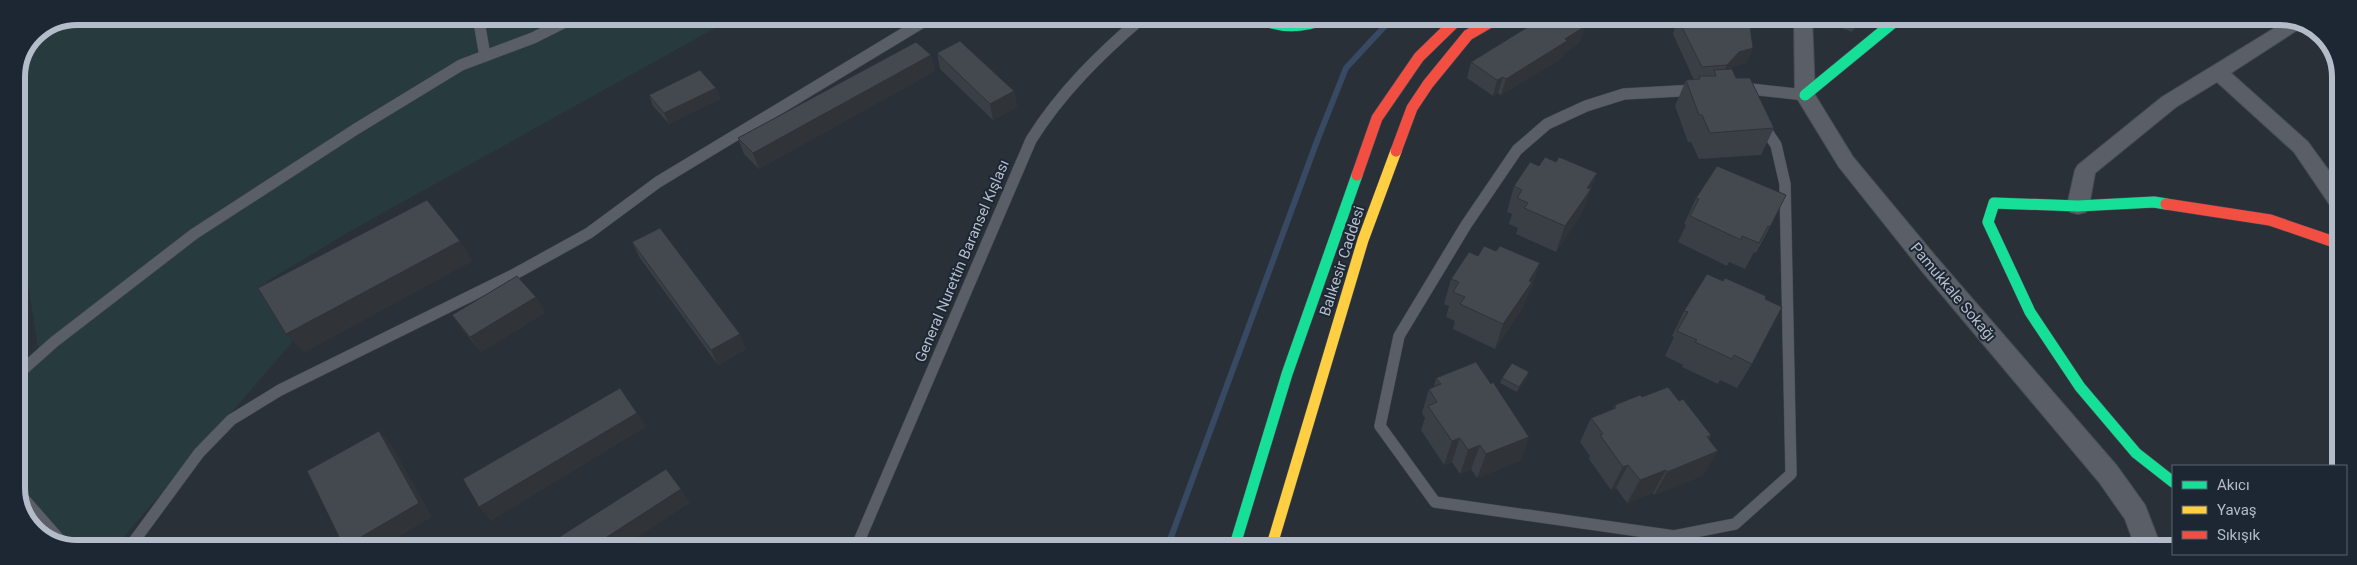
<svg xmlns="http://www.w3.org/2000/svg" width="2357" height="565" font-family="Roboto,sans-serif">
	<style>
		.green { fill: #273a3e }
		.lines { fill: none; stroke-linecap: round; stroke-linejoin: round }
		.stream { stroke: #384963; stroke-width: 6 }
		.lane-casing { stroke: #484c53; stroke-width: 12 }
		.street-casing { stroke: #484c53; stroke-width: 2 }
		.fast-casing { stroke: #484c53; stroke-width: 12 }
		.slow-casing { stroke: #484c53; stroke-width: 12 }
		.jam-casing { stroke: #484c53; stroke-width: 12 }
		.lane { stroke: #5a5e66; stroke-width: 11 }
		.street { fill: #5a5e66; fill-rule: evenodd }
		.fast { stroke: #16e098; stroke-width: 11 }
		.slow { stroke: #ffcf43; stroke-width: 11 }
		.jam { stroke: #f24e42; stroke-width: 11 }
		.wall { fill: #3a3f45 }
		.shaded-wall { fill: #303338 }
		.building { fill: #444950; stroke: #303338 }
		.labels { text-anchor: middle; dominant-baseline: central; stroke-width: 4; stroke-linejoin: round; paint-order: stroke }
		.street-label { font-size: 15px; fill: #b4bcc9; stroke: #1d2633 }
		.rim { fill: none; stroke: #b4bcc9; stroke-width: 6 }
	</style>
	<rect width="100%" height="100%" fill="#2a3038"/>
	<polygon class="green" points="77,16 743,17 726,22 352,230 266,282 301,332 114,548 64,548 31,528 17,496 17,375 39,354 16,205 16,76 34,34"/>
	<g class="lines">
		<polyline class="stream" points="1167,548 1317,141 1346,68 1384,27 1401,17"/>
		<defs>
			<g id="lane">
				<polyline points="478,16 485,56"/>
				<polyline points="1741,88 1805,95"/>
				<polyline points="1696,90 1624,94 1586,106 1547,124 1517,150 1466,225 1399,336 1380,426 1435,502 1674,536 1735,524 1791,474 1785,184 1776,145 1762,124"/>
				<polyline points="17,375 54,342 194,234 356,129 461,65 533,38 575,17"/>
				<polyline points="17,491 67,548"/>
				<polyline points="129,548 199,453 231,420 280,390 513,275 589,233 658,182 931,17"/>
				<path d="M856,548L1031,140C1061,92 1100,54 1143,17"/>
				<polyline points="1533,548 1558,544 1584,548"/>
			</g>
			<g id="street">
				<polygon points="1794,17 1812,17 1815,95 1853,157 1937,258 2117,466 2145,505 2162,549 2136,549 2125,519 2099,482 1921,270 1839,167 1795,95"/>
				<polygon points="2284,17 2293,17 2305,25 2231,73 2308,142 2340,186 2340,210 2332,208 2294,152 2217,82 2176,107 2095,173 2089,206 2086,212 2078,214 2070,212 2067,206 2075,170 2078,165 2162,97 2286,21"/>
			</g>
			<g id="fast">
				<path d="M1255,17C1282,29 1301,28 1328,18"/>
				<polyline points="1805,95 1900,17"/>
				<polyline points="2166,204 2154,202 2078,206 1994,203 1988,222 2030,312 2080,387 2136,453 2173,482"/>
				<polyline points="1234,548 1287,374 1357,175"/>
			</g>
			<polyline id="slow" points="1271,548 1363,240 1396,151"/>
			<g id="jam">
				<polyline points="1396,151 1412,108 1428,84 1468,35 1499,17"/>
				<polyline points="1357,175 1377,118 1419,57 1460,17"/>
				<polyline points="2166,204 2270,220 2340,244"/>
			</g>
		</defs>
		<use href="#lane" class="lane-casing"/>
		<use href="#street" class="street-casing"/>
		<use href="#fast" class="fast-casing"/>
		<use href="#slow" class="slow-casing"/>
		<use href="#jam" class="jam-casing"/>
		<use href="#lane" class="lane"/>
		<use href="#street" class="street"/>
		<use href="#fast" class="fast"/>
		<use href="#slow" class="slow"/>
		<use href="#jam" class="jam"/>
	</g>
	<g class="wall">
		<polygon points="1672,17 1747,17 1748,26 1753,48 1746,63 1732,67 1731,69 1736,78 1774,128 1761,155 1699,159 1691,142 1688,142 1675,106 1686,80 1694,80 1673,34 1676,25"/>
		<polygon points="1813,17 1869,17 1852,32"/>
		<polygon points="1582,38 1580,39 1579,43 1564,54 1562,58 1501,95 1498,93 1493,96 1467,78 1471,62"/>
		<polygon points="937,53 1014,91 1017,107 993,120 940,69"/>
		<polygon points="931,55 935,71 759,169 744,154 738,138"/>
		<polygon points="716,88 720,99 669,124 653,106 649,95"/>
		<polygon points="1556,162 1597,173 1581,215 1556,252 1516,234 1518,228 1509,224 1512,214 1507,212 1514,186 1539,166"/>
		<polygon points="1696,198 1770,227 1756,253 1754,252 1745,269 1729,262 1727,266 1678,242 1686,225 1684,224"/>
		<polygon points="632,242 746,349 718,365 640,258"/>
		<polygon points="1496,251 1540,263 1531,289 1528,294 1523,307 1495,349 1453,329 1455,321 1446,317 1449,306 1444,304 1451,279 1478,256"/>
		<polygon points="1765,299 1752,364 1737,388 1720,380 1718,384 1682,367 1683,365 1665,356 1674,337 1672,336 1684,311"/>
		<polygon points="546,312 481,352 463,330 452,315"/>
		<polygon points="1529,372 1527,377 1517,392 1500,383 1502,378"/>
		<polygon points="1436,378 1529,437 1520,461 1477,478 1471,469 1460,474 1452,462 1444,465 1421,430 1425,418 1422,413 1429,389 1434,387"/>
		<polygon points="1642,397 1679,401 1711,435 1709,439 1704,475 1654,495 1653,493 1627,503 1616,488 1611,490 1589,459 1590,456 1580,442 1591,418 1612,410 1615,405"/>
	</g>
	<g class="shaded-wall">
		<polygon points="1860,17 1869,17 1852,32"/>
		<polygon points="1587,22 1582,38 1580,39 1579,43 1564,54 1562,58 1501,95 1506,79 1565,39 1581,25"/>
		<polygon points="1753,48 1746,63 1732,67 1720,81 1727,65 1739,52"/>
		<polygon points="931,55 935,71 759,169 753,153"/>
		<polygon points="1503,77 1498,93 1493,96 1497,80"/>
		<polygon points="716,88 720,99 669,124 664,113"/>
		<polygon points="1014,91 1017,107 993,120 990,104"/>
		<polygon points="1597,173 1581,215 1556,252 1565,226"/>
		<polygon points="460,241 473,261 304,353 286,334"/>
		<polygon points="1540,263 1531,289 1528,294 1523,307 1495,349 1503,324"/>
		<polygon points="536,297 546,312 481,352 470,337"/>
		<polygon points="740,334 746,349 718,365 711,350"/>
		<polygon points="1529,372 1527,377 1517,392 1519,387"/>
		<polygon points="637,413 646,427 491,521 479,507"/>
		<polygon points="379,431 392,446 432,517 380,548 346,548 344,547"/>
		<polygon points="1529,437 1520,461 1477,478 1486,454"/>
		<polygon points="1460,438 1452,462 1444,465 1452,441"/>
		<polygon points="1480,445 1471,469 1460,474 1468,450"/>
		<polygon points="1718,451 1704,475 1654,495 1667,472"/>
		<polygon points="1628,465 1616,488 1611,490 1623,467"/>
		<polygon points="1666,470 1653,493 1627,503 1640,480"/>
		<polygon points="681,489 690,503 621,548 590,548"/>
	</g>
	<g class="building">
		<polygon points="1544,17 1580,17 1587,22 1581,25 1584,27 1565,39 1567,41 1506,79 1503,77 1497,80 1471,62"/>
		<polygon points="1685,17 1747,17 1748,26 1750,26 1753,48 1739,52 1727,65 1702,67 1678,19 1687,20"/>
		<polygon points="960,41 1014,91 990,104 937,53"/>
		<polygon points="916,42 931,55 753,153 738,138"/>
		<polygon points="1732,69 1736,78 1750,78 1774,128 1710,133 1702,115 1699,115 1686,80 1700,79 1699,76 1716,76 1714,70"/>
		<polygon points="700,70 716,88 664,113 649,95"/>
		<polygon points="1545,157 1556,162 1559,157 1597,173 1587,188 1591,189 1565,226 1524,208 1528,203 1517,198 1522,190 1514,186 1530,162 1539,166"/>
		<polygon points="1717,166 1786,195 1770,227 1768,226 1759,243 1742,236 1741,240 1690,216 1699,199 1696,198"/>
		<polygon points="427,200 460,241 286,334 258,288"/>
		<polygon points="660,228 740,334 711,350 632,242"/>
		<polygon points="1484,246 1496,251 1500,246 1540,263 1529,281 1532,282 1503,324 1460,304 1465,297 1453,292 1459,282 1451,279 1469,252 1478,256"/>
		<polygon points="1707,274 1723,281 1725,278 1766,296 1765,299 1782,307 1752,364 1734,355 1732,359 1695,342 1697,340 1677,331 1688,312 1684,311"/>
		<polygon points="517,276 536,297 470,337 452,315"/>
		<polygon points="1476,362 1491,384 1493,382 1529,437 1486,454 1480,445 1468,450 1460,438 1452,441 1428,406 1437,402 1429,389 1441,384 1436,378"/>
		<polygon points="1512,363 1529,372 1519,387 1502,378"/>
		<polygon points="1668,387 1679,401 1683,399 1711,435 1707,437 1718,451 1667,472 1666,470 1640,480 1628,465 1623,467 1600,435 1603,434 1591,418 1616,408 1615,405 1640,395 1642,397"/>
		<polygon points="620,388 637,413 479,507 463,479"/>
		<polygon points="379,431 419,503 344,547 307,471"/>
		<polygon points="666,469 681,489 590,548 542,548"/>
	</g>
	<g class="labels">
		<g class="street-label">
			<text transform="translate(962 261) rotate(-67)">General Nurettin Baransel Kışlası</text>
			<text transform="translate(1342 261) rotate(-72)">Balıkesir Caddesi</text>
			<text transform="translate(1953 292) rotate(50)">Pamukkale Sokağı</text>
		</g>
	</g>
	<path d="M0 0H2357V565H0ZM77 25H2280A52 52 0 0 1 2332 77V488A52 52 0 0 1 2280 540H77A52 52 0 0 1 25 488V77A52 52 0 0 1 77 25Z" fill="#1d2633" fill-rule="evenodd"/>
	<path class="rim" d="M77 25H2280A52 52 0 0 1 2332 77V488A52 52 0 0 1 2280 540H77A52 52 0 0 1 25 488V77A52 52 0 0 1 77 25Z"/>
	<rect x="2172" y="465" width="175" height="90" fill="#1d2633" stroke="#59626f"/>
	<rect x="2182" y="481" width="25" height="8" fill="#16e098" stroke="#59626f"/>
	<text x="2217" y="490" font-size="15" fill="#b4bcc9">Akıcı</text>
	<rect x="2182" y="506" width="25" height="8" fill="#ffcf43" stroke="#59626f"/>
	<text x="2217" y="515" font-size="15" fill="#b4bcc9">Yavaş</text>
	<rect x="2182" y="531" width="25" height="8" fill="#f24e42" stroke="#59626f"/>
	<text x="2217" y="540" font-size="15" fill="#b4bcc9">Sıkışık</text>
</svg>
